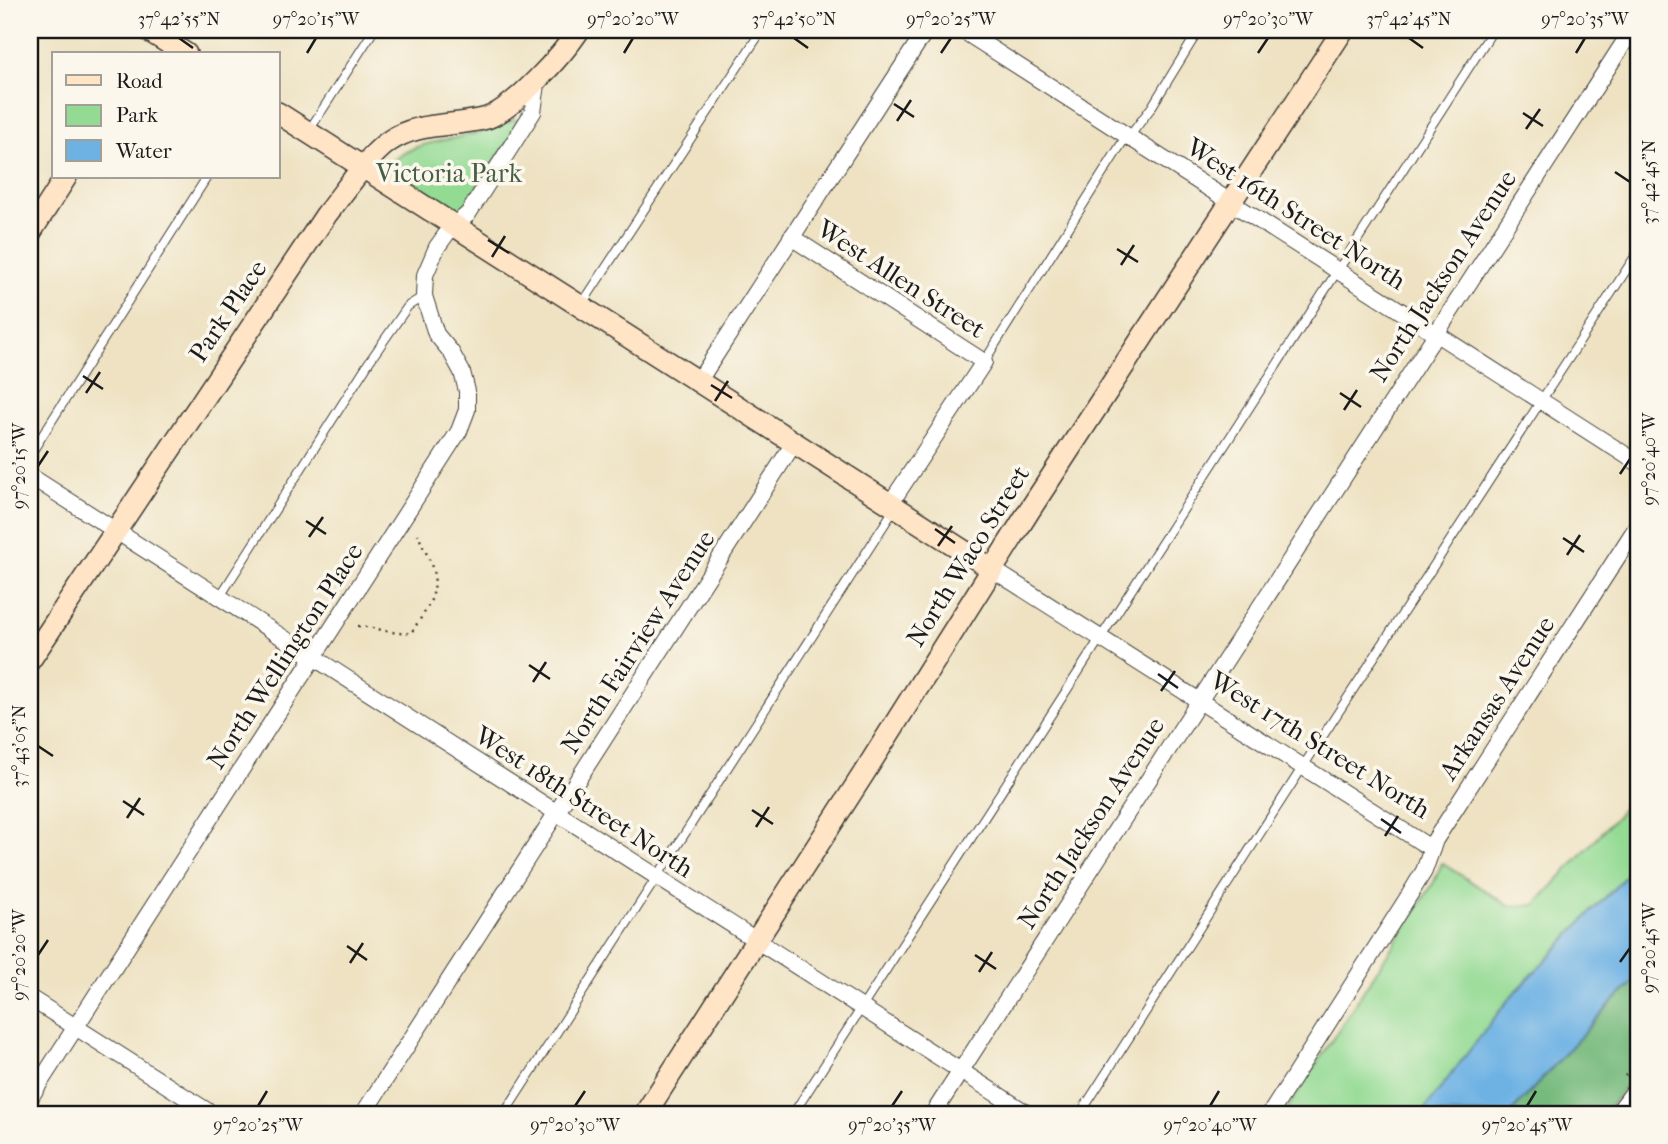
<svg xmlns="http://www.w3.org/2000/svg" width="1668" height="1144" font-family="'IM FELL French Canon',serif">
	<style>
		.green { fill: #93da93; stroke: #587b58; stroke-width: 2 }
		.forest { fill: #76ba7d; stroke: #496b4c; stroke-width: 2 }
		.water { fill: #6eb2e4; stroke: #456780; stroke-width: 2 }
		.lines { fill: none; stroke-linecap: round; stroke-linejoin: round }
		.lane-casing { stroke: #3c3a35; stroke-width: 10 }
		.street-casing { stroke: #3c3a35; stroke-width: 18 }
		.secondary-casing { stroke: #3c3a35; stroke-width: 24 }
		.path { stroke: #3c3a35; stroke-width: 2.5; stroke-dasharray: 2 5; stroke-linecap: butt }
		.lane { stroke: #fff; stroke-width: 8 }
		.street { stroke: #fff; stroke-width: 16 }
		.secondary { stroke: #ffe4c6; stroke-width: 21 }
		.ticks { fill: none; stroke: #1c1c1c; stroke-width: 2.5 }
		.labels { text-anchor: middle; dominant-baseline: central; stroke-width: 7; stroke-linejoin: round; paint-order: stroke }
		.park-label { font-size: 26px; fill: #465e46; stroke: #fbf7ec }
		.street-label { font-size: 26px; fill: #1c1c1c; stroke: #fbf7ec }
		.neatline { fill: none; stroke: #1c1c1c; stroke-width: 2.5 }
		.ticks-label { font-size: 18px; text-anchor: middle; fill: #1c1c1c }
	</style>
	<rect width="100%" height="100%" fill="#fbf7ec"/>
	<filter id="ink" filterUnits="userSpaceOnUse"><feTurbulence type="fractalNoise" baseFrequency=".0143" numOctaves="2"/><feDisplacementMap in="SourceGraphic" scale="14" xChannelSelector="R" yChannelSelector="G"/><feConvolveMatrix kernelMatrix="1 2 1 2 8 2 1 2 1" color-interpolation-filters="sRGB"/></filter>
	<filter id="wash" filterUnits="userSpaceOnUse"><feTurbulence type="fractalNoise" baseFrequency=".00686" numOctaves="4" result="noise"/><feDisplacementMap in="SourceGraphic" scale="28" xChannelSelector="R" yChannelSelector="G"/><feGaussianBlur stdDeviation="1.57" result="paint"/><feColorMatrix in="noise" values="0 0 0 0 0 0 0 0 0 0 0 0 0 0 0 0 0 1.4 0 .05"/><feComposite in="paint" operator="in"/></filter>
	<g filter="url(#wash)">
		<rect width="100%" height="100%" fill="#eee2c2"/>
		<g class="green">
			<path d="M517,119L521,123L457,217L390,173L389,165C412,140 451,141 481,132C494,129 505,122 517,119Z"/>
			<polygon points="1638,786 1638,863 1509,999 1421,1114 1284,1114 1434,882 1442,863 1509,906 1535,905 1619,814"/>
		</g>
		<polygon class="forest" points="1638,978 1638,1070 1605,1114 1510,1114 1612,1002"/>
		<polygon class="water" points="1638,863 1638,978 1612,1002 1510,1114 1421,1114 1509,999"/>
	</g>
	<g filter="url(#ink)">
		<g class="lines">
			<defs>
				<g id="lane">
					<polyline points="308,132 374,30"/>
					<polyline points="1129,137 1151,108 1199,30"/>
					<polyline points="582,304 762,30"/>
					<polyline points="984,362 1127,135"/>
					<polyline points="30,455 207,177"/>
					<polyline points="219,598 369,362 408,306 424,296"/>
					<polyline points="504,1114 895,508"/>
					<polyline points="793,1114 1493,30"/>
					<polyline points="1080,1114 1302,768 1638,252"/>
				</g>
				<g id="street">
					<polyline points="962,30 1638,463"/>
					<polyline points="791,237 984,362 890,504"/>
					<polyline points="698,382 926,30"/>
					<polyline points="30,476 1028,1114"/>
					<polyline points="992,569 1432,849"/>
					<polyline points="30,998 212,1114"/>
					<polyline points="30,1098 459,431 467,410 467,391 462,372 451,352 436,334 424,296 425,275 437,247 450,229 468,214 533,112 538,77"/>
					<polyline points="363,1114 794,443"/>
					<polyline points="933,1114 1632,30"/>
					<polyline points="1270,1114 1410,894 1424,871 1435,840 1638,525"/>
					<polyline points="1617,1114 1638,1086"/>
				</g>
				<g id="secondary">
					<polyline points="148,30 186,54"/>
					<polyline points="278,113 992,569"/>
					<polyline points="30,233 66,177"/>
					<path d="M30,660L326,215C343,194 367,157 388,142C417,121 455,127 487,118C514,109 563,54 579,30"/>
					<polyline points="645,1114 864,773 1029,511 1343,30"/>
				</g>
			</defs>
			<use href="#lane" class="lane-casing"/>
			<use href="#street" class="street-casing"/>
			<use href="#secondary" class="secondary-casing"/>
			<g class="path">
				<path d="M358,626C376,627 394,635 411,633C423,614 440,595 433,571C430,558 422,546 418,534"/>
				<polyline points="1625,1076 1638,1059"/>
				<polyline points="1596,1114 1604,1104"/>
			</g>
			<use href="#lane" class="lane"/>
			<use href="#street" class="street"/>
			<use href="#secondary" class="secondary"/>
		</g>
	</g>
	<path class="ticks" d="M179,38L193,48M794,38L808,48M1409,38L1423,48M307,53L316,38M624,53L633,38M941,53L951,38M1258,53L1268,38M1576,53L1585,38M894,104L914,117M1523,113L1543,126M897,121L911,100M1526,129L1540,109M1615,172L1630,182M488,240L509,253M1117,249L1138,262M492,257L505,236M1121,265L1134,245M83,376L103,389M711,385L732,398M86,393L100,372M1340,393L1361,407M715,401L728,381M1344,410L1357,390M38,466L48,451M1620,474L1630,459M306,521L326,534M935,529L955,543M309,537L323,517M1563,538L1584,552M938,546L952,526M1567,555L1580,535M529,665L550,679M1158,674L1178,688M533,682L546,662M1161,691L1175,671M38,746L53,756M123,801L144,815M752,810L773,824M127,818L140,798M1381,819L1401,833M756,827L769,807M1385,836L1398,816M347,946L367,960M38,955L48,940M975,955L996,969M1620,962L1630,948M350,963L363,943M979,972L992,952M258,1106L267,1091M575,1106L585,1091M892,1106L902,1091M1210,1106L1219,1091M1527,1106L1536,1091"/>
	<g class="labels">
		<g class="park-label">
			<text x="449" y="173">Victoria Park</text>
		</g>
		<g class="street-label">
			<text transform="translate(1296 214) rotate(33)">West 16th Street North</text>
			<text transform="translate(1443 276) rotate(-57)">North Jackson Avenue</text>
			<text transform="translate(901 279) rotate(33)">West Allen Street</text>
			<text transform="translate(228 311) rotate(-56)">Park Place</text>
			<text transform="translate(968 556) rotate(-58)">North Waco Street</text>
			<text transform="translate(638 642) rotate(-57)">North Fairview Avenue</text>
			<text transform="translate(285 656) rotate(-57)">North Wellington Place</text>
			<text transform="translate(1497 698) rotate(-57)">Arkansas Avenue</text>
			<text transform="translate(1320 745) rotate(32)">West 17th Street North</text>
			<text transform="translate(584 802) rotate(33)">West 18th Street North</text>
			<text transform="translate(1091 823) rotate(-57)">North Jackson Avenue</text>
		</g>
	</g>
	<rect width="1668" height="1144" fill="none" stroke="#fbf7ec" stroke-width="77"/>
	<rect x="52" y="52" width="228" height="126" fill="#fbf7ec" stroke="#a29f99" stroke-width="2"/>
	<rect x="66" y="75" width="35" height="10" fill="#ffe4c6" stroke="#a29f99" stroke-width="2"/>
	<text x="116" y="88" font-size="21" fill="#1c1c1c">Road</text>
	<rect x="66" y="105" width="35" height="21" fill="#93da93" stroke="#a29f99" stroke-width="2"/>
	<text x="116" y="122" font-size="21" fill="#1c1c1c">Park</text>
	<rect x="66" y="140" width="35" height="21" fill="#6eb2e4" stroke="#a29f99" stroke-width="2"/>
	<text x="116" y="158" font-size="21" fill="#1c1c1c">Water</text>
	<rect x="38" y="38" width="1592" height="1068" class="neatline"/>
	<g class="ticks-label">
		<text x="179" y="25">37°42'55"N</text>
		<text x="316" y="25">97°20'15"W</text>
		<text x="633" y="25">97°20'20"W</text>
		<text x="794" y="25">37°42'50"N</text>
		<text x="951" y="25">97°20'25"W</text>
		<text x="1268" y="25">97°20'30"W</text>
		<text x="1409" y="25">37°42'45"N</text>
		<text x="1585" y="25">97°20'35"W</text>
		<text transform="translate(1649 182) rotate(-90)" y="6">37°42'45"N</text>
		<text transform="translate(1649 459) rotate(-90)" y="6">97°20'40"W</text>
		<text transform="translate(19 466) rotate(-90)" y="6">97°20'15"W</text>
		<text transform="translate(19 746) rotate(-90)" y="6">37°43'05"N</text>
		<text transform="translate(1649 948) rotate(-90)" y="6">97°20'45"W</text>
		<text transform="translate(19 955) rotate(-90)" y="6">97°20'20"W</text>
		<text x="258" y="1131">97°20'25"W</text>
		<text x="575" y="1131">97°20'30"W</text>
		<text x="892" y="1131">97°20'35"W</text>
		<text x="1210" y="1131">97°20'40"W</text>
		<text x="1527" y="1131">97°20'45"W</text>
	</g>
</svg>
